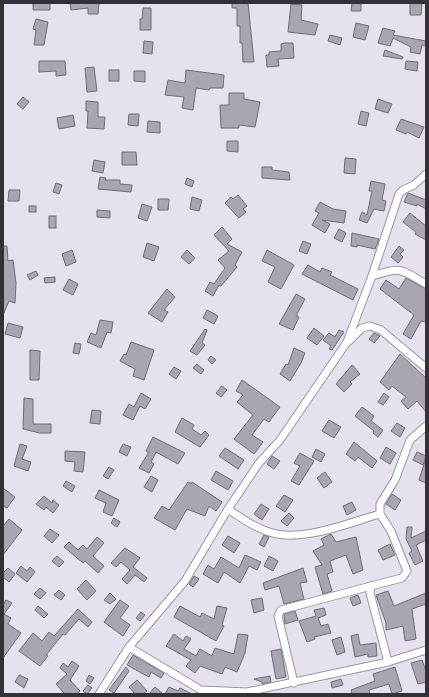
<svg xmlns="http://www.w3.org/2000/svg" width="429" height="697" font-family="'Titillium Web',sans-serif">
	<style>
		.building { fill: #aba5b2; stroke: #716b77 }
		.lines { fill: none; stroke-linecap: round; stroke-linejoin: round }
		.minor-casing { stroke: #9b95a2; stroke-width: 9 }
		.minor { stroke: #fff; stroke-width: 7 }
	</style>
	<rect width="100%" height="100%" fill="#e7e0ee"/>
	<g class="building">
		<polygon points="37,3 50,3 50,10 33,10 33,4"/>
		<polygon points="70,3 99,3 98,14 88,14 88,8 71,10"/>
		<polygon points="232,3 248,3 254,62 243,62 242,43 240,43 240,26 237,26 237,8 232,8"/>
		<polygon points="352,3 361,3 361,11 351,11"/>
		<polygon points="410,3 422,3 421,15 410,15"/>
		<polygon points="291,4 302,5 301,20 318,24 315,35 288,32"/>
		<polygon points="143,8 151,8 151,30 140,30 140,19 142,19"/>
		<polygon points="36,19 48,22 44,45 34,45 36,30 33,29"/>
		<polygon points="356,23 369,26 365,40 353,37"/>
		<polygon points="383,28 395,31 393,35 426,41 426,46 422,45 420,54 410,52 411,47 393,38 390,46 378,43"/>
		<polygon points="330,35 342,38 340,45 328,41"/>
		<polygon points="144,41 153,42 152,54 143,53"/>
		<polygon points="284,43 293,43 294,58 278,59 279,66 267,67 266,55 269,55 269,52 281,51 281,44"/>
		<polygon points="385,50 403,57 402,59 383,56"/>
		<polygon points="39,61 65,61 66,75 56,76 56,71 39,72"/>
		<polygon points="406,61 418,62 417,71 405,69"/>
		<polygon points="94,67 97,91 87,92 85,68"/>
		<rect x="109" y="70" width="10" height="11"/>
		<polygon points="186,70 224,75 223,88 210,88 209,90 196,88 193,110 182,108 184,97 165,95 168,80 185,83"/>
		<polygon points="134,71 145,71 145,82 134,81"/>
		<polygon points="229,93 244,93 244,99 260,102 255,127 239,125 239,128 221,128 220,105 229,105"/>
		<polygon points="23,97 29,102 23,109 17,104"/>
		<polygon points="378,99 392,104 388,113 375,109"/>
		<polygon points="86,101 98,102 98,117 105,117 104,129 87,128 88,111 86,111"/>
		<polygon points="361,111 369,113 366,126 358,124"/>
		<polygon points="129,114 139,114 138,126 128,125"/>
		<polygon points="73,115 75,126 59,129 57,118"/>
		<polygon points="401,119 424,127 419,138 407,132 406,134 396,130"/>
		<polygon points="148,121 160,122 160,133 147,132"/>
		<polygon points="227,141 238,141 238,152 227,151"/>
		<polygon points="122,152 136,152 137,165 122,165"/>
		<polygon points="345,158 356,159 355,174 344,173"/>
		<polygon points="94,160 105,162 103,173 92,171"/>
		<polygon points="262,167 272,167 272,170 289,172 290,180 262,178"/>
		<polygon points="100,177 106,178 105,180 120,180 120,184 132,185 131,192 98,189"/>
		<polygon points="187,178 194,181 192,187 185,184"/>
		<polygon points="371,181 385,184 382,200 386,201 384,211 374,209 367,223 359,220 362,212 367,215 372,191 369,191"/>
		<polygon points="56,183 62,185 59,194 53,192"/>
		<polygon points="9,190 20,190 19,201 8,201"/>
		<polygon points="408,193 426,200 426,209 417,204 417,206 404,202"/>
		<polygon points="238,195 247,206 243,209 246,212 239,218 225,203 231,197 233,199"/>
		<polygon points="192,197 202,200 199,211 190,209"/>
		<polygon points="158,199 169,199 168,210 158,210"/>
		<polygon points="320,202 333,209 346,211 344,223 322,220 330,224 325,233 312,225 319,213 315,211"/>
		<polygon points="142,204 152,207 147,221 138,218"/>
		<rect x="29" y="206" width="7" height="6"/>
		<polygon points="97,210 110,211 110,218 97,217"/>
		<polygon points="410,213 426,226 426,240 415,234 416,232 403,222"/>
		<rect x="49" y="216" width="7" height="12"/>
		<polygon points="222,227 232,239 227,244 242,252 235,265 237,267 221,286 219,285 213,296 205,291 210,282 214,284 225,268 218,260 229,251 214,235"/>
		<polygon points="339,229 346,233 342,242 334,238"/>
		<polygon points="352,233 379,239 375,249 357,245 357,247 351,246"/>
		<polygon points="303,241 311,244 307,254 299,251"/>
		<polygon points="147,243 159,247 154,261 143,257"/>
		<polygon points="3,246 7,246 8,261 13,260 16,283 15,303 9,301 3,315"/>
		<polygon points="399,246 404,250 400,254 403,257 398,263 391,257"/>
		<polygon points="72,250 76,262 66,266 62,254"/>
		<polygon points="187,250 195,258 189,264 181,257"/>
		<polygon points="267,250 294,265 281,289 268,282 275,267 262,261"/>
		<polygon points="308,265 320,272 322,268 332,272 330,275 358,289 353,300 302,274"/>
		<polygon points="36,271 38,275 30,280 27,275"/>
		<polygon points="55,277 55,282 45,283 44,278"/>
		<polygon points="406,278 426,289 426,322 421,321 411,339 403,334 414,315 380,289 386,280 399,289"/>
		<polygon points="69,279 78,284 73,295 63,290"/>
		<polygon points="167,289 175,297 164,310 168,312 162,322 148,313"/>
		<polygon points="296,294 305,299 296,316 299,317 293,330 279,324"/>
		<polygon points="207,310 218,316 214,324 203,318"/>
		<polygon points="100,320 113,322 111,333 107,332 101,348 87,342 91,333 96,335"/>
		<polygon points="8,323 23,327 20,338 5,334"/>
		<polygon points="314,328 324,336 317,345 307,338"/>
		<polygon points="205,329 207,330 202,343 205,345 197,355 190,351"/>
		<polygon points="339,330 344,332 332,350 329,349 331,346 323,340 329,333 335,337"/>
		<polygon points="374,333 380,336 374,343 369,339"/>
		<polygon points="131,342 154,350 144,380 133,376 135,369 120,361 124,354 126,355"/>
		<polygon points="75,343 81,344 79,354 73,353"/>
		<polygon points="294,348 305,353 301,363 290,381 280,374 286,364 288,365"/>
		<polygon points="30,350 40,351 39,380 30,380"/>
		<polygon points="400,354 426,378 426,412 417,401 408,409 401,401 406,397 392,386 389,390 380,382"/>
		<polygon points="211,356 216,360 212,364 208,360"/>
		<polygon points="197,364 204,370 201,374 193,368"/>
		<polygon points="352,365 360,374 350,382 352,384 344,392 336,384"/>
		<polygon points="174,367 181,371 176,379 169,374"/>
		<polygon points="242,380 280,407 269,422 264,419 252,435 263,442 254,454 234,439 253,415 237,402 243,395 236,391"/>
		<polygon points="222,386 227,390 221,397 216,393"/>
		<polygon points="141,393 151,399 145,409 140,406 133,420 123,415 129,404 134,407"/>
		<polygon points="384,393 389,397 383,405 378,402"/>
		<polygon points="24,398 33,399 33,424 51,424 51,433 40,433 23,429"/>
		<polygon points="362,407 374,416 371,421 383,430 378,437 373,433 374,431 355,416"/>
		<polygon points="92,410 101,411 100,424 90,423"/>
		<polygon points="182,418 194,425 192,429 201,435 205,431 209,435 200,447 175,432"/>
		<polygon points="329,420 341,427 334,438 322,431"/>
		<polygon points="397,423 405,428 400,437 391,431"/>
		<polygon points="153,437 185,453 178,464 156,452 151,462 154,464 149,473 139,468 149,452 146,451"/>
		<polygon points="354,442 377,461 372,468 358,457 355,461 346,454"/>
		<polygon points="20,444 27,446 22,459 31,462 28,471 14,466"/>
		<polygon points="123,444 131,447 127,456 119,452"/>
		<polygon points="386,447 396,453 390,464 380,458"/>
		<polygon points="225,448 244,460 238,469 219,456"/>
		<polygon points="316,449 325,454 321,462 312,457"/>
		<polygon points="65,451 85,452 83,472 74,471 75,462 65,461"/>
		<polygon points="417,452 426,456 423,465 413,460"/>
		<polygon points="300,453 314,461 299,485 291,481 300,466 294,463"/>
		<polygon points="272,456 280,461 274,469 267,464"/>
		<polygon points="425,461 426,461 426,483 419,480"/>
		<polygon points="109,467 114,470 108,479 103,476"/>
		<polygon points="216,471 233,481 228,490 211,480"/>
		<polygon points="325,472 332,482 324,488 317,478"/>
		<polygon points="151,476 158,480 152,492 144,487"/>
		<polygon points="66,481 75,486 72,492 63,486"/>
		<polygon points="188,482 191,484 192,482 222,502 216,511 209,506 205,516 187,509 175,530 154,518 162,506 169,510"/>
		<polygon points="3,488 15,497 7,508 3,506"/>
		<polygon points="99,490 119,500 112,516 103,512 106,503 95,498"/>
		<polygon points="392,494 401,500 395,510 386,504"/>
		<polygon points="284,495 293,500 285,512 276,506"/>
		<polygon points="44,496 52,503 53,500 59,505 53,513 46,507 44,510 36,504"/>
		<polygon points="352,502 356,510 347,515 343,506"/>
		<polygon points="261,504 269,509 262,520 254,514"/>
		<polygon points="289,513 294,518 287,526 281,521"/>
		<polygon points="114,518 120,522 117,527 111,523"/>
		<polygon points="9,519 22,530 3,555 3,526"/>
		<polygon points="407,527 412,527 411,538 426,531 426,540 416,545 423,561 415,565 409,553 412,551 406,539"/>
		<polygon points="50,529 59,535 52,543 44,536"/>
		<polygon points="331,534 336,542 356,537 363,570 353,574 346,555 330,561 333,572 327,574 332,591 323,594 315,567 322,565 313,551 324,545 321,539"/>
		<polygon points="264,535 269,537 264,547 259,544"/>
		<polygon points="228,536 240,543 234,553 222,545"/>
		<polygon points="97,537 104,543 93,556 104,566 98,573 85,561 83,563 64,547 69,542 78,550 83,545 87,549"/>
		<polygon points="390,544 395,555 383,560 378,550"/>
		<polygon points="125,548 140,558 133,567 147,578 144,582 135,575 127,584 122,579 130,570 121,562 116,567 111,563"/>
		<polygon points="245,555 261,562 257,570 249,566 240,583 224,572 218,583 203,574 208,565 214,569 221,557 239,568"/>
		<polygon points="57,556 64,562 59,567 52,561"/>
		<polygon points="269,556 278,561 273,571 264,566"/>
		<polygon points="21,566 27,571 30,567 35,572 27,582 16,573"/>
		<polygon points="8,568 15,574 9,582 3,577 3,573"/>
		<polygon points="303,568 307,582 300,583 304,599 284,604 279,586 265,590 263,583"/>
		<polygon points="194,576 199,579 193,587 189,584"/>
		<polygon points="86,580 96,591 87,600 77,589"/>
		<polygon points="40,588 46,593 40,599 34,594"/>
		<polygon points="59,590 65,595 61,600 54,595"/>
		<polygon points="388,591 394,606 426,593 426,604 412,609 416,639 405,641 403,626 386,630 386,623 376,595"/>
		<polygon points="110,593 116,599 110,604 104,600"/>
		<polygon points="358,595 361,603 353,606 350,598"/>
		<polygon points="262,598 264,610 254,613 251,600"/>
		<polygon points="6,600 12,603 4,614 11,618 8,624 21,633 3,658 3,605"/>
		<polygon points="120,600 129,606 120,618 130,625 123,636 104,622"/>
		<polygon points="38,606 48,614 44,618 35,610"/>
		<polygon points="180,606 200,617 202,613 214,619 217,606 227,608 222,625 224,626 216,641 174,617"/>
		<polygon points="324,608 326,615 318,618 321,626 328,624 331,633 314,637 315,639 307,642 299,621 316,616 314,610"/>
		<polygon points="78,609 92,622 88,627 79,619 65,635 63,634 46,655 48,656 40,666 19,651 33,633 42,641 49,632 54,636"/>
		<polygon points="295,611 298,620 285,624 284,614"/>
		<polygon points="141,612 145,615 140,621 136,618"/>
		<polygon points="174,634 183,641 186,636 191,639 184,649 196,656 200,649 212,656 215,648 234,654 238,634 248,635 245,653 237,672 225,667 222,674 200,666 195,673 186,666 191,660 166,646"/>
		<polygon points="358,634 360,645 376,643 377,656 368,657 368,654 355,657 351,636"/>
		<polygon points="341,637 345,652 337,655 332,640"/>
		<polygon points="281,649 286,677 276,679 271,651"/>
		<polygon points="133,655 164,673 161,678 151,672 149,677 127,665"/>
		<polygon points="422,660 426,671 426,682 418,684 411,663"/>
		<polygon points="72,661 79,666 70,680 80,691 76,694 65,694 56,684 67,674 60,668 63,663 68,667"/>
		<polygon points="126,667 129,671 114,693 109,690"/>
		<polygon points="395,667 402,691 392,694 389,684 369,690 370,694 352,694 351,690 375,681 373,674"/>
		<polygon points="19,675 28,679 24,688 15,682"/>
		<polygon points="89,675 94,678 90,684 86,681"/>
		<polygon points="270,676 271,682 262,684 262,682 254,679"/>
		<polygon points="341,679 343,685 332,688 331,682"/>
		<polygon points="137,680 147,691 143,694 135,694 129,687"/>
		<polygon points="88,685 92,688 87,694 83,691"/>
		<polygon points="155,687 163,694 149,694"/>
		<polygon points="169,687 178,691 180,688 192,694 165,694"/>
	</g>
	<g class="lines">
		<defs>
			<g id="minor">
				<path d="M372,276C402,266 400,269 426,284"/>
				<polyline points="349,341 362,328 370,326 381,330 426,368"/>
				<path d="M228,509C241,518 254,527 269,532C301,543 348,523 380,514"/>
				<polyline points="129,647 201,690 247,692 388,662 426,650"/>
				<polyline points="388,662 370,593 371,586 402,578 407,571 391,531 380,514 380,504 395,480 410,440 426,426"/>
				<polyline points="294,683 278,616 281,610 371,586"/>
				<polyline points="99,694 129,647 185,581 228,509 259,463 280,440 347,342 372,276 399,194 403,190 414,185 426,174"/>
			</g>
		</defs>
		<use href="#minor" class="minor-casing"/>
		<use href="#minor" class="minor"/>
	</g>
	<rect width="429" height="697" fill="none" stroke="#333136" stroke-width="8"/>
</svg>
